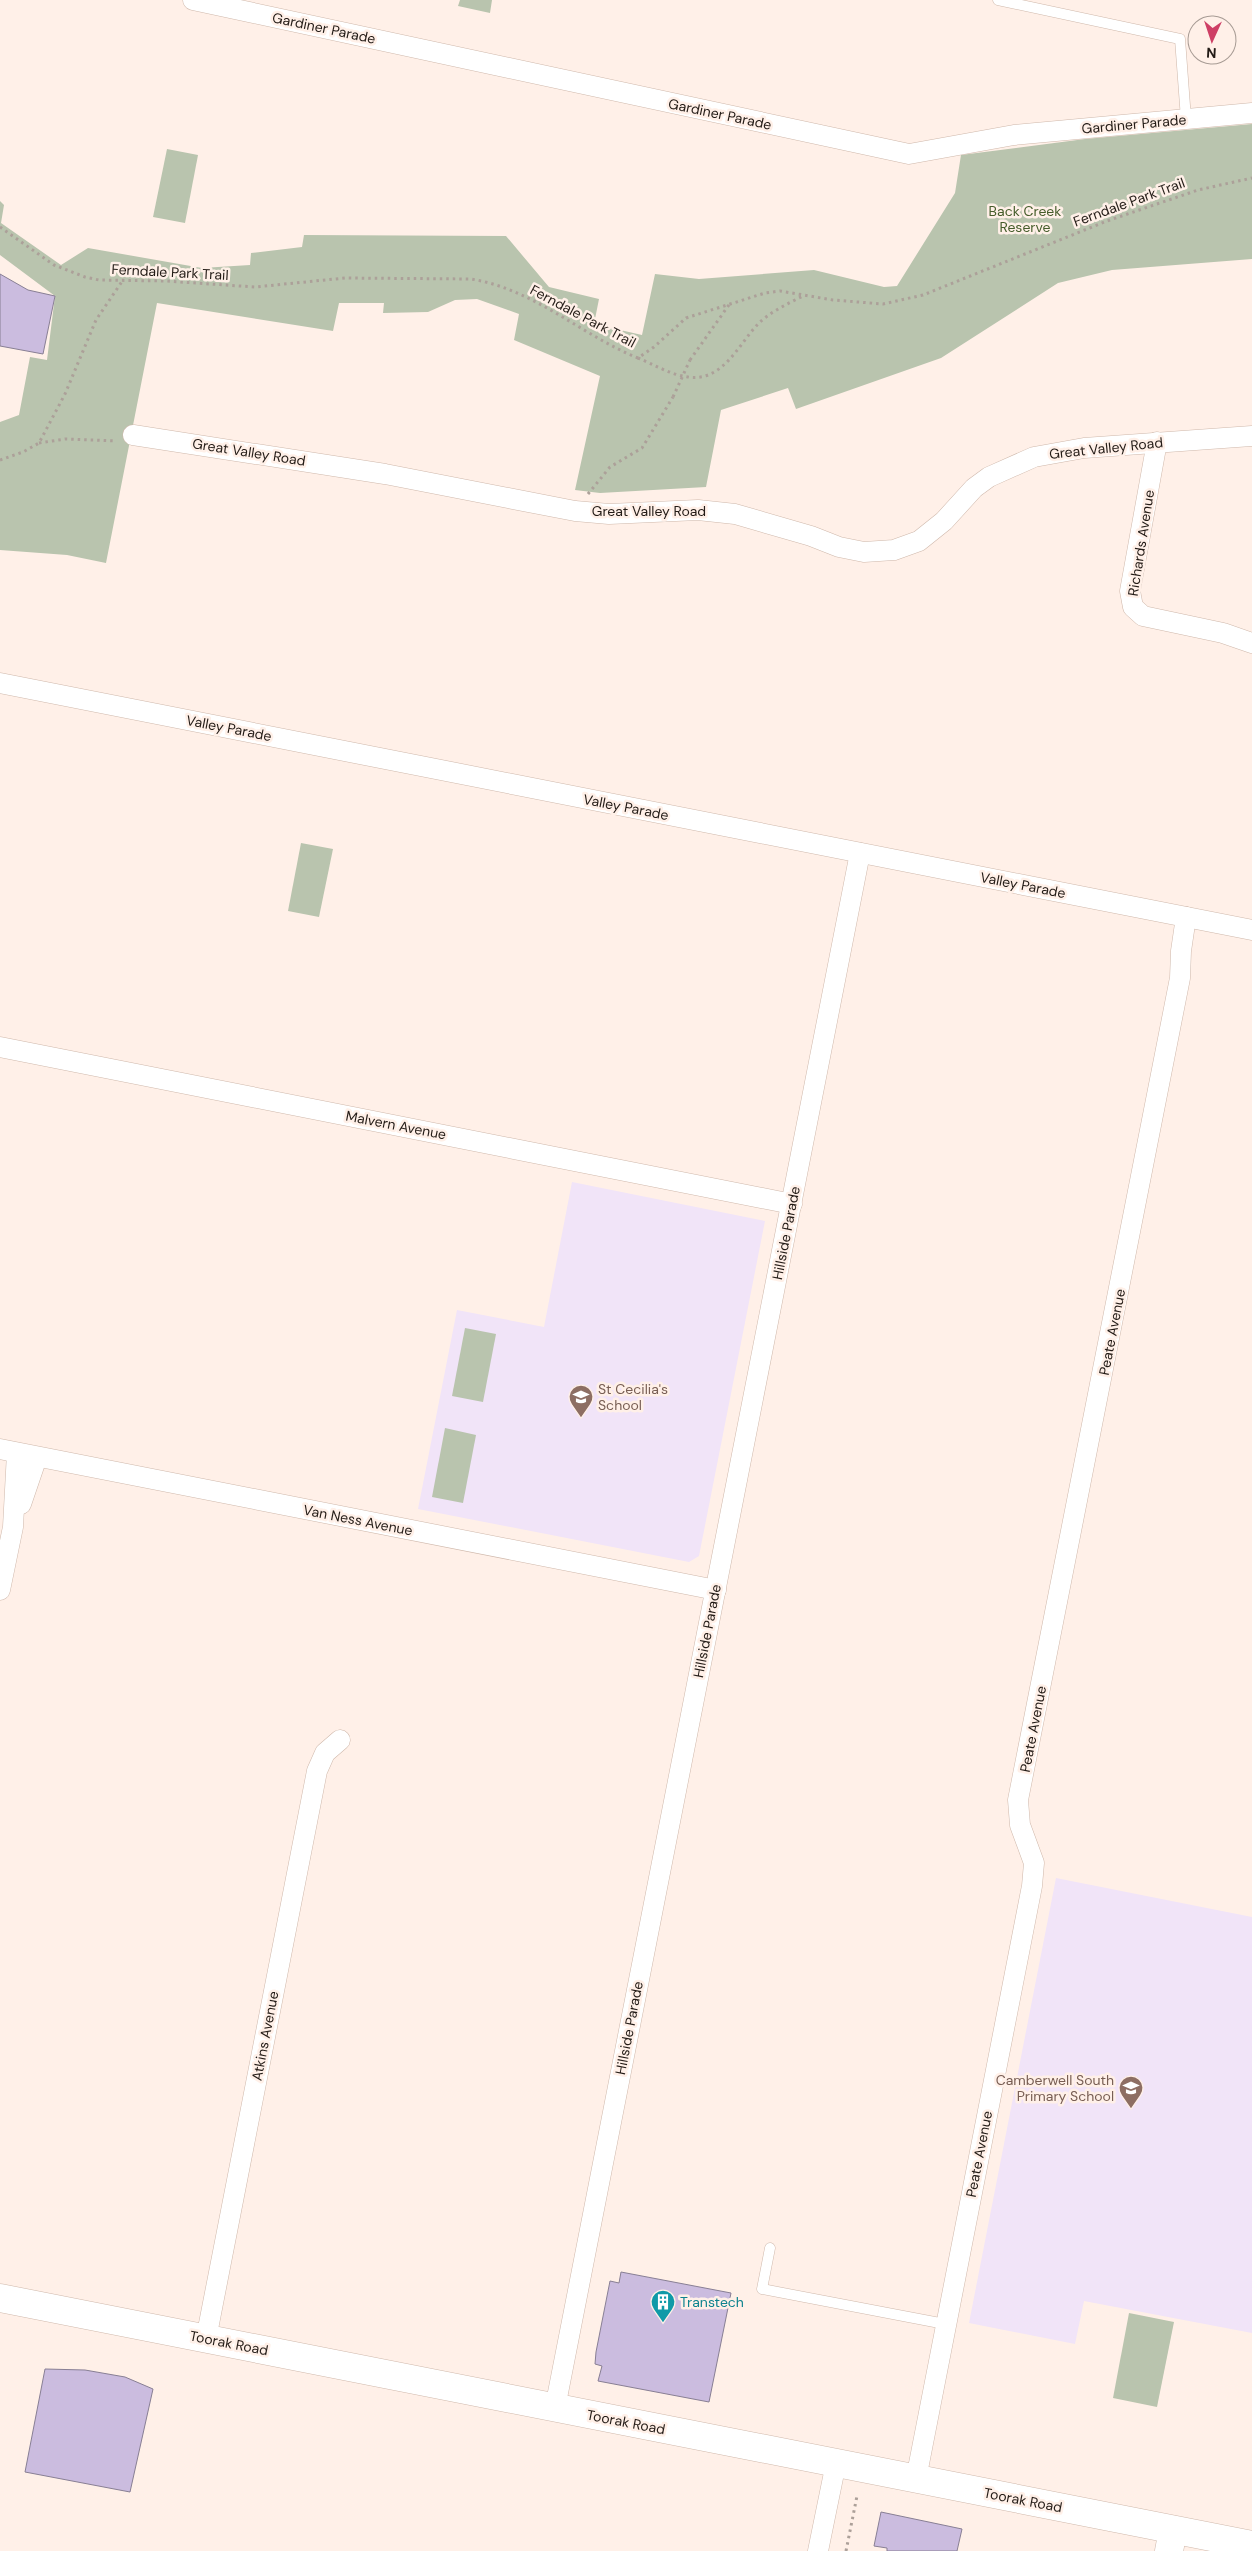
<svg xmlns="http://www.w3.org/2000/svg" width="1252" height="2551" font-family="'DM Sans',sans-serif">
	<style>
		.education { fill: #f1e4f8 }
		.green { fill: #b9c4ae }
		.building { fill: #cbbcdf; stroke: #887f94 }
		.lines { fill: none; stroke-linecap: round; stroke-linejoin: round }
		.lane-casing { stroke: #cfb8ab; stroke-width: 11 }
		.street-casing { stroke: #cfb8ab; stroke-width: 21 }
		.secondary-casing { stroke: #cfb8ab; stroke-width: 29 }
		.highway-casing { stroke: #cfb8ab; stroke-width: 29 }
		.path { stroke: #aca099; stroke-width: 3; stroke-dasharray: 2.5 4; stroke-linecap: butt }
		.lane { stroke: #fff; stroke-width: 10 }
		.street { stroke: #fff; stroke-width: 20 }
		.secondary { stroke: #fff; stroke-width: 28 }
		.highway { stroke: #fff; stroke-width: 28 }
		.path-bridge { stroke: #aca099; stroke-width: 3; stroke-dasharray: 2.5 4; stroke-linecap: butt }
		.labels { text-anchor: middle; dominant-baseline: central; stroke-width: 5; stroke-linejoin: round; paint-order: stroke }
		.street-label { font-size: 14px; fill: #231b16; stroke: #fff0e8 }
		.park-label { font-size: 14px; fill: #465d2b; stroke: #fff0e8 }
		.education-label { font-size: 14px; fill: #785e54; stroke: #fff0e8; text-anchor: start }
		.culture-label { font-size: 14px; fill: #0d838f; stroke: #fff0e8; text-anchor: start }
	</style>
	<rect width="100%" height="100%" fill="#fff0e8"/>
	<g class="education">
		<polygon points="572,1182 765,1221 699,1556 689,1562 418,1509 457,1310 544,1327"/>
		<polygon points="1056,1878 1252,1917 1252,2333 1084,2301 1075,2344 969,2323"/>
	</g>
	<g class="green">
		<polygon points="460,0 492,0 490,13 458,6"/>
		<polygon points="1252,124 1252,259 1112,270 1058,283 941,358 796,409 788,388 721,410 706,487 600,493 575,490 600,376 514,340 519,314 477,299 455,300 428,312 383,313 384,303 339,303 333,331 157,303 106,563 67,555 0,550 0,422 19,415 30,357 47,360 55,296 0,255 0,201 4,205 1,223 61,265 88,248 202,268 250,265 251,253 302,247 304,235 506,236 549,287 599,299 594,324 642,335 655,274 699,279 814,270 884,287 897,286 955,193 961,155 1085,139"/>
		<polygon points="167,149 198,155 185,223 153,217"/>
		<polygon points="301,843 333,849 319,917 288,911"/>
		<polygon points="465,1328 496,1334 483,1402 452,1396"/>
		<polygon points="445,1428 476,1435 463,1503 432,1497"/>
		<polygon points="1129,2313 1174,2322 1157,2407 1113,2398"/>
	</g>
	<g class="building">
		<polygon points="0,274 28,290 55,296 43,354 0,346"/>
		<polygon points="621,2272 731,2293 709,2402 598,2381 602,2366 595,2364 596,2352 610,2281 619,2283"/>
		<polygon points="45,2369 85,2370 125,2377 153,2389 130,2492 25,2472"/>
		<polygon points="881,2512 962,2529 957,2551 887,2551 887,2548 874,2546"/>
	</g>
	<g class="lines">
		<defs>
			<g id="lane">
				<polyline points="998,0 1180,39 1186,119"/>
				<polyline points="770,2248 762,2289 945,2324"/>
			</g>
			<g id="street">
				<polyline points="193,0 909,154 1014,135 1252,113"/>
				<polyline points="133,435 385,474 575,511 609,514 698,510 735,514 811,536 839,547 864,552 894,550 919,541 944,521 974,488 989,477 1034,457 1084,448 1252,436"/>
				<polyline points="1157,442 1130,591 1133,607 1143,616 1223,633 1252,643"/>
				<polyline points="0,683 1252,930"/>
				<polyline points="0,1047 792,1204"/>
				<polyline points="0,1449 716,1590"/>
				<polyline points="21,1504 37,1457"/>
				<polyline points="0,1590 13,1527 17,1453"/>
				<polyline points="206,2339 317,1771 325,1753 340,1740"/>
				<polyline points="555,2408 860,853"/>
				<polyline points="916,2479 1032,1886 1034,1863 1020,1825 1018,1800 1180,978 1181,951 1186,917"/>
				<polyline points="818,2551 836,2463"/>
			</g>
			<polyline id="secondary" points="1169,2551 1173,2530"/>
			<polyline id="highway" points="0,2298 1252,2545"/>
		</defs>
		<use href="#lane" class="lane-casing"/>
		<use href="#street" class="street-casing"/>
		<use href="#secondary" class="secondary-casing"/>
		<use href="#highway" class="highway-casing"/>
		<g class="path">
			<path d="M0,227L54,265L85,277L99,280L166,281L255,287L345,278L471,279C534,289 581,335 638,358L654,347L686,318L765,293L780,291L833,300L883,304L923,295L1107,221L1198,190L1252,178"/>
			<path d="M638,358C653,364 671,375 688,377C723,382 738,345 758,324C770,312 787,304 803,296"/>
			<polyline points="690,360 731,302"/>
			<polyline points="39,443 65,439 116,441"/>
			<polyline points="0,460 23,452 39,443 65,394 96,320 123,280"/>
			<polyline points="588,494 610,467 642,448 673,397"/>
			<polyline points="846,2551 857,2496"/>
		</g>
		<use href="#lane" class="lane"/>
		<use href="#street" class="street"/>
		<use href="#secondary" class="secondary"/>
		<use href="#highway" class="highway"/>
		<polyline class="path-bridge" points="673,397 690,360"/>
	</g>
	<defs>
		<symbol id="school-pin" viewBox="-11 -11 22 30"><path d="M0 17L-7.5 6A9.5 9.5 0 1 1 7.5 6Z" fill="#8d6e63" stroke="#fff0e8"/><path d="M0-5L7-2L0 1L-7-2ZM-4 1L0 2.5L4 1V4Q0 6-4 4Z" fill="#fff"/></symbol>
		<symbol id="building-pin" viewBox="-11 -11 22 30"><path d="M0 17L-7.5 6A9.5 9.5 0 1 1 7.5 6Z" fill="#0f9aa8" stroke="#fff0e8"/><path d="M-4-6H4V6H1V3H-1V6H-4ZM-2.5-4.3h1.7v1.8h-1.7ZM.8-4.3h1.7v1.8H.8ZM-2.5-1h1.7V.8h-1.7ZM.8-1h1.7V.8H.8Z" fill="#fff"/></symbol>
	</defs>
	<g fill-rule="evenodd">
		<use href="#school-pin" x="567" y="1383" width="28" height="38"/>
		<use href="#school-pin" x="1117" y="2074" width="28" height="38"/>
		<use href="#building-pin" x="649" y="2288" width="28" height="38"/>
	</g>
	<g class="labels">
		<g class="street-label">
			<text transform="translate(324 28) rotate(12)">Gardiner Parade</text>
			<text transform="translate(720 114) rotate(12)">Gardiner Parade</text>
			<text transform="translate(1134 124) rotate(-5)">Gardiner Parade</text>
			<text transform="translate(1129 202) rotate(-20)">Ferndale Park Trail</text>
			<text transform="translate(170 272) rotate(3)">Ferndale Park Trail</text>
			<text transform="translate(583 316) rotate(28)">Ferndale Park Trail</text>
			<text transform="translate(1106 448) rotate(-6)">Great Valley Road</text>
			<text transform="translate(249 452) rotate(9)">Great Valley Road</text>
			<text x="649" y="511">Great Valley Road</text>
			<text transform="translate(1141 543) rotate(-81)">Richards Avenue</text>
			<text transform="translate(229 728) rotate(11)">Valley Parade</text>
			<text transform="translate(626 807) rotate(11)">Valley Parade</text>
			<text transform="translate(1023 885) rotate(11)">Valley Parade</text>
			<text transform="translate(396 1125) rotate(11)">Malvern Avenue</text>
			<text transform="translate(786 1233) rotate(-79)">Hillside Parade</text>
			<text transform="translate(1112 1332) rotate(-79)">Peate Avenue</text>
			<text transform="translate(358 1520) rotate(11)">Van Ness Avenue</text>
			<text transform="translate(707 1631) rotate(-79)">Hillside Parade</text>
			<text transform="translate(1033 1729) rotate(-79)">Peate Avenue</text>
			<text transform="translate(629 2028) rotate(-79)">Hillside Parade</text>
			<text transform="translate(265 2036) rotate(-79)">Atkins Avenue</text>
			<text transform="translate(979 2154) rotate(-79)">Peate Avenue</text>
			<text transform="translate(229 2343) rotate(11)">Toorak Road</text>
			<text transform="translate(626 2422) rotate(11)">Toorak Road</text>
			<text transform="translate(1023 2500) rotate(11)">Toorak Road</text>
		</g>
		<g class="park-label">
			<text x="1025" y="211">Back Creek<tspan x="1025" dy="16">Reserve</tspan></text>
		</g>
		<g class="education-label">
			<text x="598" y="1389">St Cecilia's<tspan x="598" dy="16">School</tspan></text>
			<text x="1114" y="2080" text-anchor="end">Camberwell South<tspan x="1114" dy="16">Primary School</tspan></text>
		</g>
		<g class="culture-label">
			<text x="680" y="2302">Transtech</text>
		</g>
	</g>
	<g transform="translate(1212 40) rotate(183)"><circle r="24" fill="#fff0e8" stroke="#a79b94"/>
	<path d="M0-4L9 19L0 12L-9 19Z" fill="#ce3f65"/>
	<text y="-8" font-size="14" font-weight="bold" text-anchor="middle" fill="#231b16">N</text>
	</g>
</svg>
